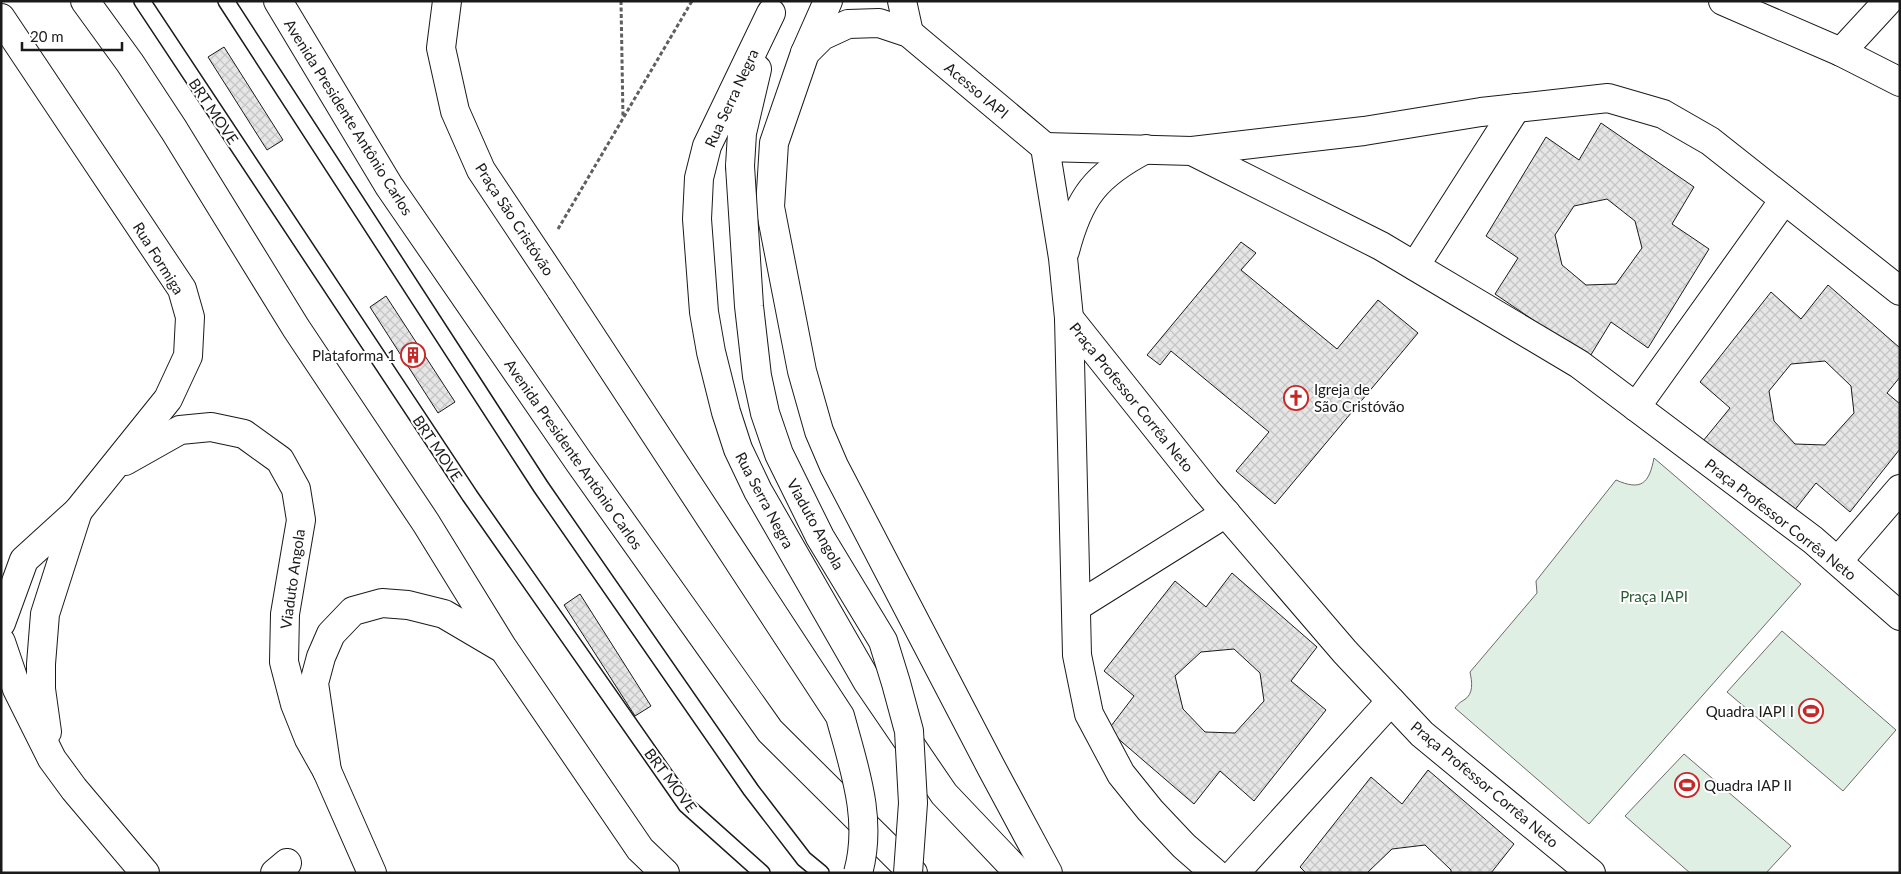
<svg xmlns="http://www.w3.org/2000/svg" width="1901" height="874" font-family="Lato,sans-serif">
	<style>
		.park { fill: #e0efe3; stroke: #6a6a6a }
		.building { fill: url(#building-cross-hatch); stroke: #1a1a1a; fill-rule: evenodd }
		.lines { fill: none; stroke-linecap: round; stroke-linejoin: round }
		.service-casing { stroke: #1a1a1a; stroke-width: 18 }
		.minor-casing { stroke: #1a1a1a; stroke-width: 30 }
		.tertiary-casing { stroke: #1a1a1a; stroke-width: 30 }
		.trunk-casing { stroke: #1a1a1a; stroke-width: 30 }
		.path { stroke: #5f5f5f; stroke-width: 3; stroke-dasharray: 4 2.5; stroke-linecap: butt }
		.service { stroke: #fff; stroke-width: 15 }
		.minor { stroke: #fff; stroke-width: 28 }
		.tertiary { stroke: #fff; stroke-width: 28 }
		.trunk { stroke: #fff; stroke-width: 28 }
		.tertiary-bridge-casing { stroke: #1a1a1a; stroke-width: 30; stroke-linecap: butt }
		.tertiary-bridge { stroke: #fff; stroke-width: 28 }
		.labels { text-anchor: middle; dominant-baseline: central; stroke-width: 4; stroke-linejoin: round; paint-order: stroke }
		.street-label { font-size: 15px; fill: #1a1a1a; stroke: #fff }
		.poi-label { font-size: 15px; fill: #1a1a1a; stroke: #fff; text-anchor: end }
		.park-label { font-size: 15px; fill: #2b5a34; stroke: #fff }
	</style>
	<defs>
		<pattern id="building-cross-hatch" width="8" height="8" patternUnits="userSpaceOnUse" patternTransform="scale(1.25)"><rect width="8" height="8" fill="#e6e6e6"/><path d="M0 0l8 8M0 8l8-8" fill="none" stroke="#c5c5c5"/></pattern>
	</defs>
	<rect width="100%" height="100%" fill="#fff"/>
	<g class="park">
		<path d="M1654,458L1801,584L1589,824L1455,708C1458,704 1459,703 1464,700C1474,694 1472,682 1470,672L1537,593L1536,581L1616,480C1641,491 1649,484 1654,458Z"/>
		<polygon points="1782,631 1896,730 1843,791 1727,692"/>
		<polygon points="1684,754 1791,846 1766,873 1690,873 1625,816"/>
	</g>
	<g class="building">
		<polygon points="224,47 283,140 267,150 208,57"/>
		<path d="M1601,123L1694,187L1672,224L1709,249L1648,348L1611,322L1589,358L1495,294L1518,258L1486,236L1546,137L1579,160ZM1607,199L1635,221L1642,248L1616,284L1586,285L1562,265L1555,235L1574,206Z"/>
		<polygon points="1241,242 1256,253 1241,270 1337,349 1378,300 1418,333 1275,504 1236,471 1269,432 1171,351 1160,365 1147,355"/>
		<path d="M1828,285L1900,348V377L1887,393L1900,404V449L1850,512L1816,483L1790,516L1703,441L1730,408L1700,382L1771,292L1801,319ZM1825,361L1851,386L1854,413L1825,445L1795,444L1774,421L1769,391L1791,364Z"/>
		<polygon points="386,296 455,402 438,413 370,307"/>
		<path d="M1232,573L1317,647L1291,681L1326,710L1254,801L1220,771L1194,804L1108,730L1134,696L1104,671L1175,581L1206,607ZM1234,649L1260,673L1264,701L1235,733L1205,732L1183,709L1175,676L1201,652Z"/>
		<polygon points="580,594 651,706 635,716 564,605"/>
		<polygon points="1428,770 1514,844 1491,873 1451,873 1451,870 1425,845 1392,849 1367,873 1306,873 1300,867 1371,777 1402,804"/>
	</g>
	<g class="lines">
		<defs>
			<g id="service">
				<polyline points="142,1 470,496 686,805 762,873"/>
				<polyline points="226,1 541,487 751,790 804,859 821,873"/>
			</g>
			<g id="minor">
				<polyline points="902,1 909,33"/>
				<polyline points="1841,52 1888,1"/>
				<polyline points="805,53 822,36 848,24 879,23 909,33 1045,147"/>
				<polyline points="1192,151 1364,131 1481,112 1608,98 1663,114 1710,141 1900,291"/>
				<path d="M1065,251C1079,197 1096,175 1146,149"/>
				<polyline points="1415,266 1516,108"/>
				<polyline points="1069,318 1206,490 1345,652 1422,734 1591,873"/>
				<polyline points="1636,407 1784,200"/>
				<polyline points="1838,561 1900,489"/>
				<polyline points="1076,607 1226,513"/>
				<polyline points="275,873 287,863"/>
				<polyline points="1215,873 1184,846 1150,810 1121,774 1089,714 1077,655 1069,318 1063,258 1045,147 1192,151 1381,246 1579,364 1813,540 1900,616"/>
				<polyline points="1235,873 1391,701"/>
			</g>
			<g id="tertiary">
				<polyline points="447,1 441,48 455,111 481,170 561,290"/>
				<polyline points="828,1 805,53 774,143 770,207 802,371 819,431 834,466 991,767 1048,873"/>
				<polyline points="1723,1 1841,52 1900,82"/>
				<polyline points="771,13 707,146 699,178 697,219 704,312 711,352 726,412 738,449 758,491 867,681 944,794 1019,873"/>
				<polyline points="1,18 182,289 190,317 188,356 168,399 78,511 24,560 1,623"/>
				<polyline points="740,166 742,133 757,69"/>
				<polyline points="125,461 180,430 211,427 244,434 280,460 296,489 301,520 285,614 284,662 295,704 309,739 327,771 372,873"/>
				<polyline points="1,642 17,689 52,759 74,789 145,873"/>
				<polyline points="47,732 41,689 41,664 45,614 78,511"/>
			</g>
			<g id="trunk">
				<polyline points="85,1 130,63 174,130 296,328 426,523 503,648 640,849 665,873"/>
				<polyline points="278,1 389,186 579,462 770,731 913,873"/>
				<polyline points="327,771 314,683 321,657 331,634 353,611 382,603 408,605 444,614 500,647"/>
			</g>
		</defs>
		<use href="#service" class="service-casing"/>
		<use href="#minor" class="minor-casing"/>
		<use href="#tertiary" class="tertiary-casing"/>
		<use href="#trunk" class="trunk-casing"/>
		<g class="path">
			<polyline points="621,1 623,118"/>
			<polyline points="558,229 692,1"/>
		</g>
		<use href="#service" class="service"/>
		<use href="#minor" class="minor"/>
		<use href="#tertiary" class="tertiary"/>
		<use href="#trunk" class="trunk"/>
		<defs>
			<g id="tertiary-bridge">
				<polyline points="740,166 749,306 757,376 765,413 779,454 820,537 883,641 896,683 909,731 913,803 908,873"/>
				<path d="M561,290L840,716C854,768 873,819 858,873"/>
			</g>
		</defs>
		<use href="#tertiary-bridge" class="tertiary-bridge-casing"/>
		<use href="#tertiary-bridge" class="tertiary-bridge"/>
	</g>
	<defs>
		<symbol id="building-ring" viewBox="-11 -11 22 22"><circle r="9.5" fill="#fff" stroke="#c62828" stroke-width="1.5"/><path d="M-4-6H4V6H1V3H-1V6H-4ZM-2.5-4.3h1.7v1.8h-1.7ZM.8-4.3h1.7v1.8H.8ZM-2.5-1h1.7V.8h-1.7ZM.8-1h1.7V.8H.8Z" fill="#c62828"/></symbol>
		<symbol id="church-ring" viewBox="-11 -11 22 22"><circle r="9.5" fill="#fff" stroke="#c62828" stroke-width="1.5"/><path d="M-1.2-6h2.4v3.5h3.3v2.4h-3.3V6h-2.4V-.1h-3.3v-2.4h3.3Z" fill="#c62828"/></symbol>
		<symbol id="stadium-ring" viewBox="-11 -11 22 22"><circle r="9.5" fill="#fff" stroke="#c62828" stroke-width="1.5"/><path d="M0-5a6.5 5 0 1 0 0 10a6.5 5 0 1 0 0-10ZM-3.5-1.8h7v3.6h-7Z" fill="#c62828"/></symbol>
	</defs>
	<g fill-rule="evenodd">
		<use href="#building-ring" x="399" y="341" width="28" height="28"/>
		<use href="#church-ring" x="1282" y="384" width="28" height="28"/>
		<use href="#stadium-ring" x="1797" y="697" width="28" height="28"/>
		<use href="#stadium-ring" x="1673" y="771" width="28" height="28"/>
	</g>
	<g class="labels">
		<g class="street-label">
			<text transform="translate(977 90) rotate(40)">Acesso IAPI</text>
			<text transform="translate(731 98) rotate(-65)">Rua Serra Negra</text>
			<text transform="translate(214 111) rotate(56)">BRT MOVE</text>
			<text transform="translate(349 117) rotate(58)">Avenida Presidente Antônio Carlos</text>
			<text transform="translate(515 219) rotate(57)">Praça São Cristóvão</text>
			<text transform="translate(159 258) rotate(58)">Rua Formiga</text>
			<text transform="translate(1132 397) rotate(51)">Praça Professor Corrêa Neto</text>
			<text transform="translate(438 448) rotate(56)">BRT MOVE</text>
			<text transform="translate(574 454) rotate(55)">Avenida Presidente Antônio Carlos</text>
			<text transform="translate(765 500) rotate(62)">Rua Serra Negra</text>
			<text transform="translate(1781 519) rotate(38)">Praça Professor Corrêa Neto</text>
			<text transform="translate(816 524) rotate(61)">Viaduto Angola</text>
			<text transform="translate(292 579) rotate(-82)">Viaduto Angola</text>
			<text transform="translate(671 780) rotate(53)">BRT MOVE</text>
			<text transform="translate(1485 784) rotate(40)">Praça Professor Corrêa Neto</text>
		</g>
		<g class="poi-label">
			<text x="396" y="355">Plataforma 1</text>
			<text x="1314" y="389" text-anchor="start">Igreja de<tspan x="1314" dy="17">São Cristóvão</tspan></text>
			<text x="1794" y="711">Quadra IAPI I</text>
			<text x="1704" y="785" text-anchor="start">Quadra IAP II</text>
		</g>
		<g class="park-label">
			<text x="1654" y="596">Praça IAPI</text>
		</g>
	</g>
	<rect width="1901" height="874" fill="none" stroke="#1a1a1a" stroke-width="5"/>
	<path d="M22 42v8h100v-8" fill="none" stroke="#1a1a1a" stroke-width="2.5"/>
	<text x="30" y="42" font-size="15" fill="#1a1a1a" stroke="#ffffff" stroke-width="4" paint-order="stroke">20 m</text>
</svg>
